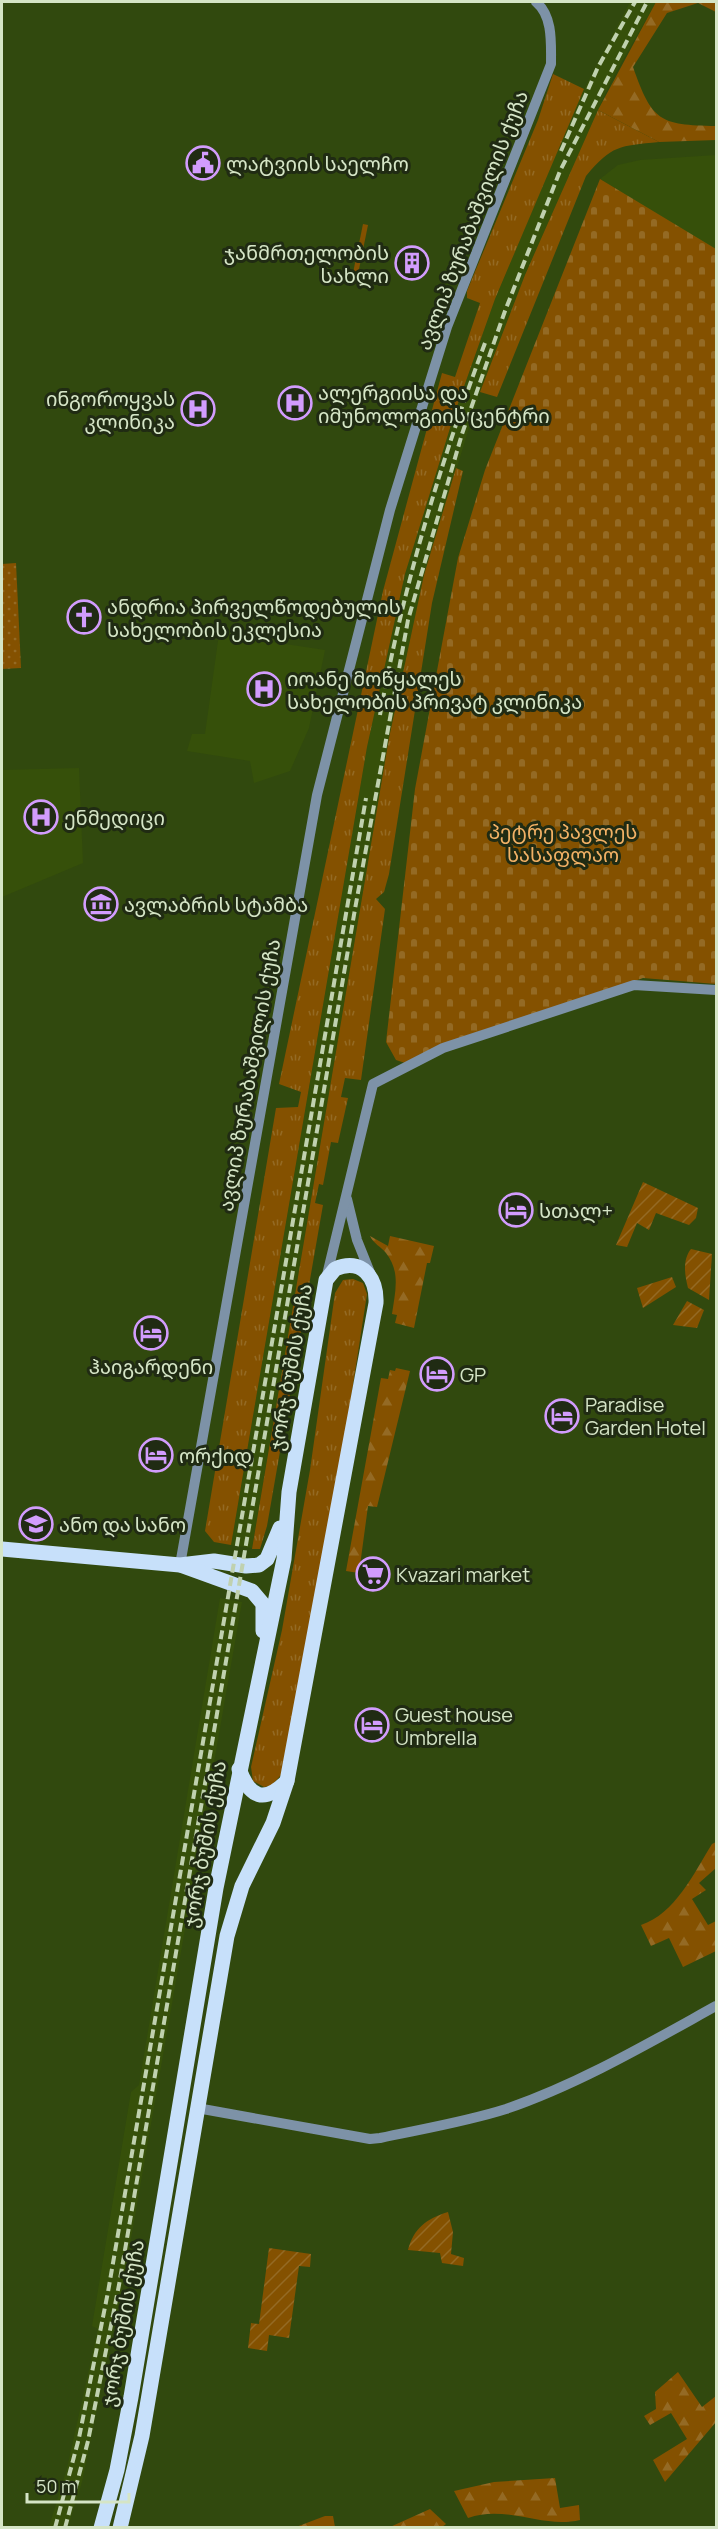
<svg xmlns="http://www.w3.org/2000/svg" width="718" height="2529" font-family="Manrope,'Noto Sans Georgian',sans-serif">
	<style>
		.built { fill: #36500a }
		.grass { fill: url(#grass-tufts) }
		.forest { fill: url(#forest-firs) }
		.cemetery { fill: url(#cemetery-stones) }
		.park { fill: url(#park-dots) }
		.garden { fill: url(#garden-furrows) }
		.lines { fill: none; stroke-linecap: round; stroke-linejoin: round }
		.tertiary { stroke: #7d92a7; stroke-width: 10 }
		.primary { stroke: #c7e0fa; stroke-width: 15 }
		.rail { stroke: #c0d1af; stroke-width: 4; stroke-dasharray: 9 4.5; stroke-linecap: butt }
		.labels { text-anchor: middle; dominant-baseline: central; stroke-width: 6; stroke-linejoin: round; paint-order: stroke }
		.poi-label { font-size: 20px; fill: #d5e5c6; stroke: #202b13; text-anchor: start }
		.street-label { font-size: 20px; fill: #d5e5c6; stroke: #202b13 }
		.park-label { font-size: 20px; fill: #f2b165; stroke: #202b13 }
	</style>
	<defs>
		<pattern id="grass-tufts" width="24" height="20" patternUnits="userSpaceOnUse" patternTransform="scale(1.5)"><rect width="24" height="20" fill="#845100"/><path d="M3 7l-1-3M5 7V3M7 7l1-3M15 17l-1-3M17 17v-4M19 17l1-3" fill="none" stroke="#946a24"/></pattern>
		<pattern id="forest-firs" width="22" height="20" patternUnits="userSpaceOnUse" patternTransform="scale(1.5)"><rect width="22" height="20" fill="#845100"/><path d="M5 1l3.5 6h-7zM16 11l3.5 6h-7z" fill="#946a24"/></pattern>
		<pattern id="cemetery-stones" width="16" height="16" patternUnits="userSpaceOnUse" patternTransform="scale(1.5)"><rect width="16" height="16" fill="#845100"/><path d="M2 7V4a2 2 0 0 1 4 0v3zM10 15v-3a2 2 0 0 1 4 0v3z" fill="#946a24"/></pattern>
		<pattern id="park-dots" width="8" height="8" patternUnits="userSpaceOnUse" patternTransform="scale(1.5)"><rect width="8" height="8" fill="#845100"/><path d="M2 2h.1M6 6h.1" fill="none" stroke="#946a24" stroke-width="1.8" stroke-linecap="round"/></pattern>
		<pattern id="garden-furrows" width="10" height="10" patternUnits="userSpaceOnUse" patternTransform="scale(1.5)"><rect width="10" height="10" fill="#845100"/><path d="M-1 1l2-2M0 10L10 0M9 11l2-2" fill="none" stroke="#946a24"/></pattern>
	</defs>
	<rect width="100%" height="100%" fill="#31490e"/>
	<g class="built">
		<polygon points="630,2 656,2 611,81 525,275 480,392 424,575 389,738 252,1548 231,1545 367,747 405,574 455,412 495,299 578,101"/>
		<polygon points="716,155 716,251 600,179 618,165 640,160"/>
		<polygon points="219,634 325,650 309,728 290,771 254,783 250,761 187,751 192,734 205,734"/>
		<polygon points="79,768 83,863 2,897 2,770"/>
		<polygon points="220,1598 242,1602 128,2256 82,2482 68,2527 49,2527 67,2468 98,2329 92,2326 131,2092 139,2085"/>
	</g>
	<g class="grass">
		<polygon points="553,74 584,89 495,299 455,412 405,574 367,747 231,1545 214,1542 205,1531 276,1108 298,1107 301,1092 279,1084 383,591 442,373 455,377 480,303 467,298 467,291 538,120"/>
		<path d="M598,110L659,142C619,146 612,145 586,176L497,397L480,392L525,275Z"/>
		<polygon points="363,224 368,225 358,274 353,273"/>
		<polygon points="456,468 463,471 432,603 389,874 384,892 376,899 385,909 361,1080 345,1078 341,1097 348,1098 338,1143 331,1142 323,1185 319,1184 315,1203 323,1205 267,1526 260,1549 252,1549 389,738 424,575"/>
		<polygon points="353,1279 363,1283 367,1294 343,1450 281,1775 271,1786 264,1787 253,1781 251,1767 282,1630 310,1470 335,1293 343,1280"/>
	</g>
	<g class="forest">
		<path d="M656,2H716V12L698,3L667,13L633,67C652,121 659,125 716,126V140L659,142L598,110Z"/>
		<path d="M370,1236L388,1246L390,1236L434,1246L430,1263H427L414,1328L395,1323L397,1315L392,1314C395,1292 401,1272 386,1253C381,1247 373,1243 370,1236Z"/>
		<polygon points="396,1368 410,1371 377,1507 368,1506 359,1573 346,1571 381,1378 388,1379 390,1370 395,1371"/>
		<path d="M716,1842V1868L699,1883L706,1890L692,1899L708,1925L716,1921V1951L683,1967L669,1938L651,1946L641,1925C675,1914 694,1873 712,1844Z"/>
		<polygon points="678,2372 702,2407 716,2396 716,2422 665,2482 653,2460 687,2439 671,2413 650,2425 644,2416 656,2409 655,2392"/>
		<path d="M555,2478L560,2508L579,2505L580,2520C542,2529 506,2504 468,2518L454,2491L494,2482Z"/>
		<polygon points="430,2509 446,2524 442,2527 390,2527"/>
		<polygon points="325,2516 333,2516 335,2527 296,2527"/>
	</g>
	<polygon class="cemetery" points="600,179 716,249 716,984 643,978 405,1063 396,1060 386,1042 415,789 458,558 485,470"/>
	<polygon class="park" points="16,563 21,668 2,669 2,564"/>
	<g class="garden">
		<polygon points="643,1182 698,1208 696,1218 689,1225 656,1213 649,1230 637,1223 627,1247 616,1245"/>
		<path d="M691,1249L712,1254L709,1300L688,1288C685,1276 682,1260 691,1249Z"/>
		<polygon points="672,1277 676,1287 643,1308 637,1288"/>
		<polygon points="687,1301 704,1310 697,1328 673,1325"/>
		<path d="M448,2212L453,2232L451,2254L464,2258L463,2266L442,2263L440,2253L408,2250C414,2228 426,2219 448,2212Z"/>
		<polygon points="269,2248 311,2254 310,2267 299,2266 289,2338 269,2335 267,2351 248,2348 251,2323 259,2324"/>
	</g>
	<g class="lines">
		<g class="tertiary">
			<polyline points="347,1199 357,1240 371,1275"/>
			<polyline points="326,1279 373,1084 443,1048 634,985 716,990"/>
			<path d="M180,1565L317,795L390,510L447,327L551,64C551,43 553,16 536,2"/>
			<path d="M197,2108L370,2139L380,2138C422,2129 465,2122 506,2109C579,2084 649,2043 716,2006"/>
		</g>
		<g class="primary">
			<polyline points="2,1549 180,1565 214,1561 246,1566 259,1565 267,1559 280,1528"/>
			<polyline points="183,1566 252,1591 263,1604 263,1631"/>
			<path d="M239,1769C250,1798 264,1804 287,1781"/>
			<path d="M101,2528L117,2470L131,2397L216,1888L284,1559L289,1492L326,1280L335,1269C362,1257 377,1278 376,1303L287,1781L273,1823L242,1886L227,1936L142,2436L120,2528"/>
		</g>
		<g class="rail">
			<polyline points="561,151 598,67 635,2"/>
			<path d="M380,715C403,587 440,464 485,343"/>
			<polyline points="55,2528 79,2438 108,2292 366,798"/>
			<polyline points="65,2528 88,2441 119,2285 355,909 408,620 462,434 505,311 560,171 647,2"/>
		</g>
	</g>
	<defs>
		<symbol id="civic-ring" viewBox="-11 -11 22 22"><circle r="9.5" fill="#202b13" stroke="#d29cfd" stroke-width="1.5"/><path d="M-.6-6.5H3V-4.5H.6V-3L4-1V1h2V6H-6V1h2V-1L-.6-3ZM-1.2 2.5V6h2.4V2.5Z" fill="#d29cfd"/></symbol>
		<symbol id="building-ring" viewBox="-11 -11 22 22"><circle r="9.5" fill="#202b13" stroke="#d29cfd" stroke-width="1.5"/><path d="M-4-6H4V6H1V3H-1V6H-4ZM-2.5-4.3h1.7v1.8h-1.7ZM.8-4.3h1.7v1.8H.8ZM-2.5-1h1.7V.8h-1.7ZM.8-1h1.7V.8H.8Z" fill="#d29cfd"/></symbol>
		<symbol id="hospital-ring" viewBox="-11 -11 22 22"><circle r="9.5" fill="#202b13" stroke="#d29cfd" stroke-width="1.5"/><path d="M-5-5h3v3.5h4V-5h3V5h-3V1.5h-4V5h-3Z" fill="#d29cfd"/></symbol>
		<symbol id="church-ring" viewBox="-11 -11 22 22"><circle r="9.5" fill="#202b13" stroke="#d29cfd" stroke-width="1.5"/><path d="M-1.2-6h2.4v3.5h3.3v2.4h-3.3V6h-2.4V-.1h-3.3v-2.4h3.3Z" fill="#d29cfd"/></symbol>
		<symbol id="museum-ring" viewBox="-11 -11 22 22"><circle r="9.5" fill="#202b13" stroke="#d29cfd" stroke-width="1.5"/><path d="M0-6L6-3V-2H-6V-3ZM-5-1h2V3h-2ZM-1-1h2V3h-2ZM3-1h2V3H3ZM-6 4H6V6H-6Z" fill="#d29cfd"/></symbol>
		<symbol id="hotel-ring" viewBox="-11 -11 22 22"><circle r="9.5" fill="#202b13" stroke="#d29cfd" stroke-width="1.5"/><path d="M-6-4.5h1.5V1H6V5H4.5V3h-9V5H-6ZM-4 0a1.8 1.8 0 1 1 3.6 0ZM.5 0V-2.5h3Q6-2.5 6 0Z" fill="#d29cfd"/></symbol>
		<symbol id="school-ring" viewBox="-11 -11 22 22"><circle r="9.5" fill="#202b13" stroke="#d29cfd" stroke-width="1.5"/><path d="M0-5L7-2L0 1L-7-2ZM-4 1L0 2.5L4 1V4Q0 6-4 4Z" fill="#d29cfd"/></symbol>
		<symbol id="supermarket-ring" viewBox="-11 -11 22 22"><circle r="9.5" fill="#202b13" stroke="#d29cfd" stroke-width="1.5"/><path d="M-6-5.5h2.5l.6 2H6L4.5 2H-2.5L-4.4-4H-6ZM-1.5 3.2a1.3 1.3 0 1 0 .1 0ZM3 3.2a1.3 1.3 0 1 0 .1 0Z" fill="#d29cfd"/></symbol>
	</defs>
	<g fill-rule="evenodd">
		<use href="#civic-ring" x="184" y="144" width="38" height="38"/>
		<use href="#building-ring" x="393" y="244" width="38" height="38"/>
		<use href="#hospital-ring" x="276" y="384" width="38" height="38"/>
		<use href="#hospital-ring" x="179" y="390" width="38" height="38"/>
		<use href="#church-ring" x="65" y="598" width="38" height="38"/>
		<use href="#hospital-ring" x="245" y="670" width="38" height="38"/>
		<use href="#hospital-ring" x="22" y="798" width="38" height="38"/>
		<use href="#museum-ring" x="82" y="885" width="38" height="38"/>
		<use href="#hotel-ring" x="497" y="1191" width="38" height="38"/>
		<use href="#hotel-ring" x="132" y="1314" width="38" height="38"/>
		<use href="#hotel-ring" x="418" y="1355" width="38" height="38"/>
		<use href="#hotel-ring" x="543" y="1397" width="38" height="38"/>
		<use href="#hotel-ring" x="137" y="1436" width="38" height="38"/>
		<use href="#school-ring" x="17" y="1505" width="38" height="38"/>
		<use href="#supermarket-ring" x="354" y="1555" width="38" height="38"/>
		<use href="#hotel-ring" x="353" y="1706" width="38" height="38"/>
	</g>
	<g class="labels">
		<g class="poi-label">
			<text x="226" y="163">ლატვიის საელჩო</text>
			<text x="389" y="252" text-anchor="end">ჯანმრთელობის<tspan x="389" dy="23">სახლი</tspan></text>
			<text x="318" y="392">ალერგიისა და<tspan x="318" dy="23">იმუნოლოგიის ცენტრი</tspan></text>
			<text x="175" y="398" text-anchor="end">ინგოროყვას<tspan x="175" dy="23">კლინიკა</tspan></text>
			<text x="107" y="606">ანდრია პირველწოდებულის<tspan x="107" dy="23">სახელობის ეკლესია</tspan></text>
			<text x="287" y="678">იოანე მოწყალეს<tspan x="287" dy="23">სახელობის პრივატ კლინიკა</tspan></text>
			<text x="64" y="817">ენმედიცი</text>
			<text x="124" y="904">ავლაბრის სტამბა</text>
			<text x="539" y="1210">სთალ+</text>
			<text x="151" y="1366" text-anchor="middle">ჰაიგარდენი</text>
			<text x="460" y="1374">GP</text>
			<text x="585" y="1404">Paradise<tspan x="585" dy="23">Garden Hotel</tspan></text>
			<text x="179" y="1455">ორქიდ</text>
			<text x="59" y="1524">ანო და სანო</text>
			<text x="396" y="1574">Kvazari market</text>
			<text x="395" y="1714">Guest house<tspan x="395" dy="23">Umbrella</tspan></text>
		</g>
		<g class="street-label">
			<text transform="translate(472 220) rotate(-69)">ავლიპ ზურაბაშვილის ქუჩა</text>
			<text transform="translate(249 1075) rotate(-80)">ავლიპ ზურაბაშვილის ქუჩა</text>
			<text transform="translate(290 1367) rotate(-80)">ჯორჯ ბუშის ქუჩა</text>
			<text transform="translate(204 1844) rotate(-80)">ჯორჯ ბუშის ქუჩა</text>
			<text transform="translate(122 2323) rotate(-80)">ჯორჯ ბუშის ქუჩა</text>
		</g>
		<g class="park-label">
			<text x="563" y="831">პეტრე პავლეს<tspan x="563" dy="23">სასაფლაო</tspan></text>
		</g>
	</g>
	<rect width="718" height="2529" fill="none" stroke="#d5e5c6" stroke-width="6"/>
	<path d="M27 2493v9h102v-9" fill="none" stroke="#d5e5c6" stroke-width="3"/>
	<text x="36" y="2493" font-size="18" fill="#d5e5c6" stroke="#202b13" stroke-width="4.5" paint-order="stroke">50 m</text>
</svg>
